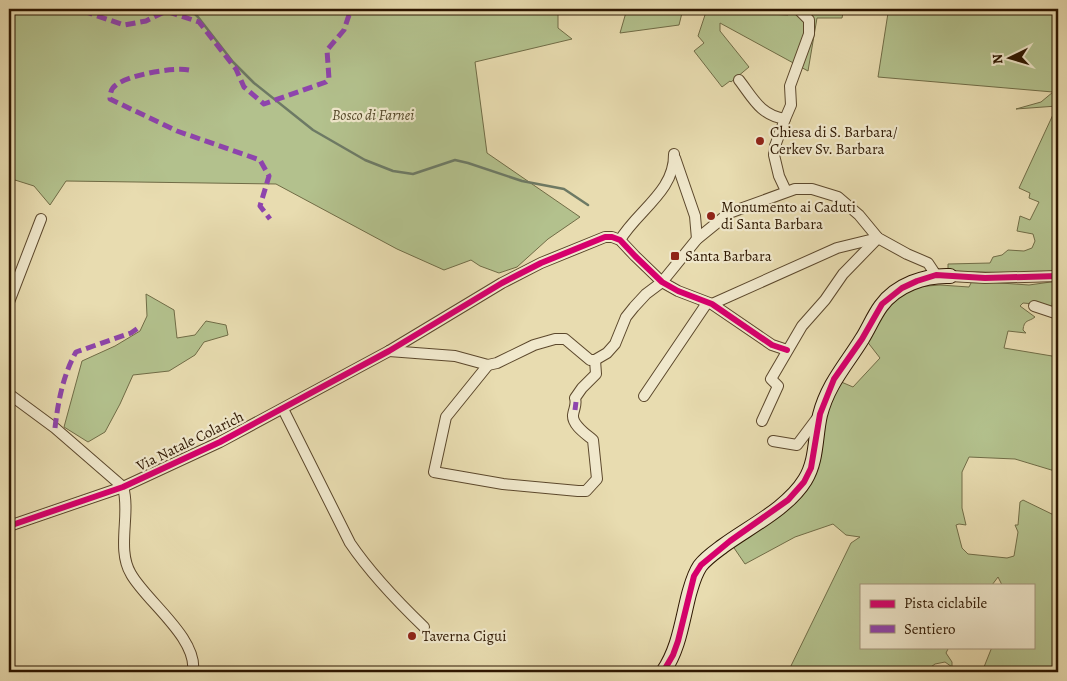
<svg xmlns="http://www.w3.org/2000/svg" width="1067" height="681" font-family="Alegreya,serif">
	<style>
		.green { fill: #b3c18d; stroke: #706c46 }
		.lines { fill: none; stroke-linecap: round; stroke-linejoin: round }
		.stream { stroke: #6d7a65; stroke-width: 2.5 }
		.street-casing { stroke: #5c482c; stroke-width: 12 }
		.secondary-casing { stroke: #2d1600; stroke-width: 16 }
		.street { stroke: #f0e8cc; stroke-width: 10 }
		.secondary { stroke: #f0e8cc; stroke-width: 14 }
		.quiet { stroke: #8e44ad; stroke-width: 5; stroke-dasharray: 10 5; stroke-linecap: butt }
		.cycleway-casing { stroke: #f0e8cc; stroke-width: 9 }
		.cycleway { stroke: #d6006c; stroke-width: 6 }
		.poi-dot { fill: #8f2418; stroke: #f0e8cc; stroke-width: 2 }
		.labels { text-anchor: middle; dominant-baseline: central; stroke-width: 4.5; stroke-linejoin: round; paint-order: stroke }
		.park-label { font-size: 15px; font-style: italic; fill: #55492a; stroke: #f0e8cc }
		.poi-label { font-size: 15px; fill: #2d1600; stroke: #f0e8cc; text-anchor: start }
		.street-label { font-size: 15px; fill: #2d1600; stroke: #f0e8cc }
	</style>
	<rect width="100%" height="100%" fill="#e8dcb0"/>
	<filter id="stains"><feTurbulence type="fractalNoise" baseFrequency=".004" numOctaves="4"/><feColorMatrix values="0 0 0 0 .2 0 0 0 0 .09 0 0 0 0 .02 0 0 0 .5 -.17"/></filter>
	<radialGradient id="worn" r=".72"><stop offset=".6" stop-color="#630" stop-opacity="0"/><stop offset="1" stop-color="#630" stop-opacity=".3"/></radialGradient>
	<g class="green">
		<polygon points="9,9 558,9 558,28 572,39 475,62 487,153 580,217 548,239 517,267 499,273 480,266 471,260 444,270 397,249 276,184 66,181 50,205 34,186 15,180 9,195"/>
		<polygon points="627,9 683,9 679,25 620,33"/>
		<polygon points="707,9 757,9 768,14 788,15 788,9 1058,9 1058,271 1015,273 948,271 948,264 990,263 993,257 1002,255 1008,250 1024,251 1032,248 1035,241 1033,234 1017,231 1020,216 1030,220 1039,202 1029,198 1030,193 1019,188 1057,106 1016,109 1041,102 1053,92 878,77 888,13 843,13 842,18 817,18 808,71 720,23 720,31 749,67 731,82 730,81 722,87 694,51 704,43 698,36"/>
		<path d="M972,281L1029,285L1058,281V291L1053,296L1052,306L1047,310L1035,304L1023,303L1020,306L1035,317C1029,322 1024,319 1023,330L1026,333L1008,331L1004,348L1058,357V385L1056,388L1058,395V472L1015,459L969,457L962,472V508L966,525L959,524L956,525L962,548L968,554L1007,558L1014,556L1018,532L1015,525H1018L1020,502L1023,500L1058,517V672H982L992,647H1033V585H1002L998,577L992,585H861V647H949L946,653L952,662V667L945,662L935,664L924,672H788L851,543L860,537L846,535L833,524L795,537L745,564L732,545L792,500L839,381L853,387L880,358L866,340L888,303L915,287L940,285L969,287Z"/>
		<polygon points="146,294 174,310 177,338 195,335 206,321 226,325 228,335 204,342 195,355 169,371 133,375 120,404 105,432 88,442 64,427 82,361 115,346 140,331 147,316"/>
	</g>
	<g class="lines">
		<polyline class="stream" points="190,9 198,17 233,62 254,83 313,130 365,160 393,171 413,174 455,160 468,163 522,181 564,189 588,205"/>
		<defs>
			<g id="street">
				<path d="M739,80C753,98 760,115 785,119"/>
				<polyline points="675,158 695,216 697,239"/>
				<polyline points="786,191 779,176 774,155 775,146 785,119 791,105 790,86 809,34 809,20 798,9"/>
				<path d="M620,240C637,211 675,191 674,154"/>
				<polyline points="950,276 985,278 1058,276"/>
				<polyline points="9,302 41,219"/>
				<polyline points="712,304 837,248 878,238"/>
				<polyline points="1034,306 1058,314"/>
				<polyline points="389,351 455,356 488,365 497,363 534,345 555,339 565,339 590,360 595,360 607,353 615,344 626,317 634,307 646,294 662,282 697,239 729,213 795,189 812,189 838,197 859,215 878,238 907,254 928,263 936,275"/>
				<path d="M488,365L446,417L434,472L503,484L578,491H586L597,479L593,440C586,434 572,425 573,415C574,408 577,405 575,398L582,388L596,374L595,360"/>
				<path d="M9,394L55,428L123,487C131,514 116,549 131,574C146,601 198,638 193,672"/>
				<polyline points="644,396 707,303"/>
				<path d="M283,409L350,543C371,574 397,601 424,627"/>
				<polyline points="762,421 778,386 771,379 802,326 825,300 843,274 878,238"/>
				<polyline points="773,441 797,445 818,417"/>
				<polyline points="9,526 123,487 220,442 389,351 502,283 541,263 605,237 612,237 620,240 635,256 662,282 678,291 712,304 772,345 787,350"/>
			</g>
			<path id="secondary" d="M663,672C679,649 682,621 689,594C692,584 694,575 700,566C706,558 715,552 723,546C749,527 788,508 805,480C817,461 815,437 820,415C828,384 846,365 862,339C869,328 873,317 881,306C896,285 925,275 950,276"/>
		</defs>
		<use href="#street" class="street-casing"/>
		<use href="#secondary" class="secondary-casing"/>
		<use href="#street" class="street"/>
		<use href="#secondary" class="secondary"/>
		<g class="quiet">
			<polyline points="84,9 89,13 124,25 146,21 166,11 199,22 236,69 244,87 264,104 326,82 329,79 327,50 344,30 351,9"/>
			<path d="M189,70C172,67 129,75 116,85C111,88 110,94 110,99L177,131L260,160L269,176L260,206L270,219"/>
			<polyline points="575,410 576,402"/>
			<path d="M55,428C58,402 63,375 76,352L131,333L138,328"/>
		</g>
		<defs>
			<g id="cycleway">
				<polyline points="9,526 123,487 220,442 389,351 502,283 541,263 605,237 612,237 620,240 635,256 662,282 678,291 712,304 772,345 787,350"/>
				<polyline points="663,672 673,655 678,641 694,576 701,565 730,541 788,500 804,482 811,468 820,414 834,379 862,339 882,304 902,288 917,281 936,275 985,278 1058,276"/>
			</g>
		</defs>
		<use href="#cycleway" class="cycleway-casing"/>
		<use href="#cycleway" class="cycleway"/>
	</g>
	<g class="poi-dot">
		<circle cx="760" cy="141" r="5"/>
		<circle cx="711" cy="216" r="5"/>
		<rect x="670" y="251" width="10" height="10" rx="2.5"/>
		<circle cx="412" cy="636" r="5"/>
	</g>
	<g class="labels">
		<g class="park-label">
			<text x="373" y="115">Bosco di Farnei</text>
		</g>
		<g class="poi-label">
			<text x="770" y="132">Chiesa di S. Barbara/<tspan x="770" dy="17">Cerkev Sv. Barbara</tspan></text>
			<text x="721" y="207">Monumento ai Caduti<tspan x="721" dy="17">di Santa Barbara</tspan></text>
			<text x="685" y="256">Santa Barbara</text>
			<text x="422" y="636">Taverna Cigui</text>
		</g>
		<g class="street-label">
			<text transform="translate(190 441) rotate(-26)">Via Natale Colarich</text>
		</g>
	</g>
	<rect width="1067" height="681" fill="none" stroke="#e8dcb0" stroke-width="30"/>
	<rect x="10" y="10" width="1047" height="661" fill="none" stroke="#2d1600" stroke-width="2.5"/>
	<rect x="15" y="15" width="1037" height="651" fill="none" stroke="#2d1600"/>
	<rect x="860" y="584" width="175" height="65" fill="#f0e8cc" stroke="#a2947a"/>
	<rect x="870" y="600" width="25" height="8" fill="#d6006c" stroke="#a2947a"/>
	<text x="904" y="608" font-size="15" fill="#2d1600">Pista ciclabile</text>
	<rect x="870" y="625" width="25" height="8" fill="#8e44ad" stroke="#a2947a"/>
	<text x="904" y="634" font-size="15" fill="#2d1600">Sentiero</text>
	<g transform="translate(1010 58) rotate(265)" stroke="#f0e8cc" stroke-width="4" paint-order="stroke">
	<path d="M0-4L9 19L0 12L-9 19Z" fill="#2d1600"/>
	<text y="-8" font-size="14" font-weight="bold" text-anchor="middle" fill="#2d1600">N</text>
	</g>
	<rect width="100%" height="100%" filter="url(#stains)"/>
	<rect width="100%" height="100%" fill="url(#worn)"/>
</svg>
